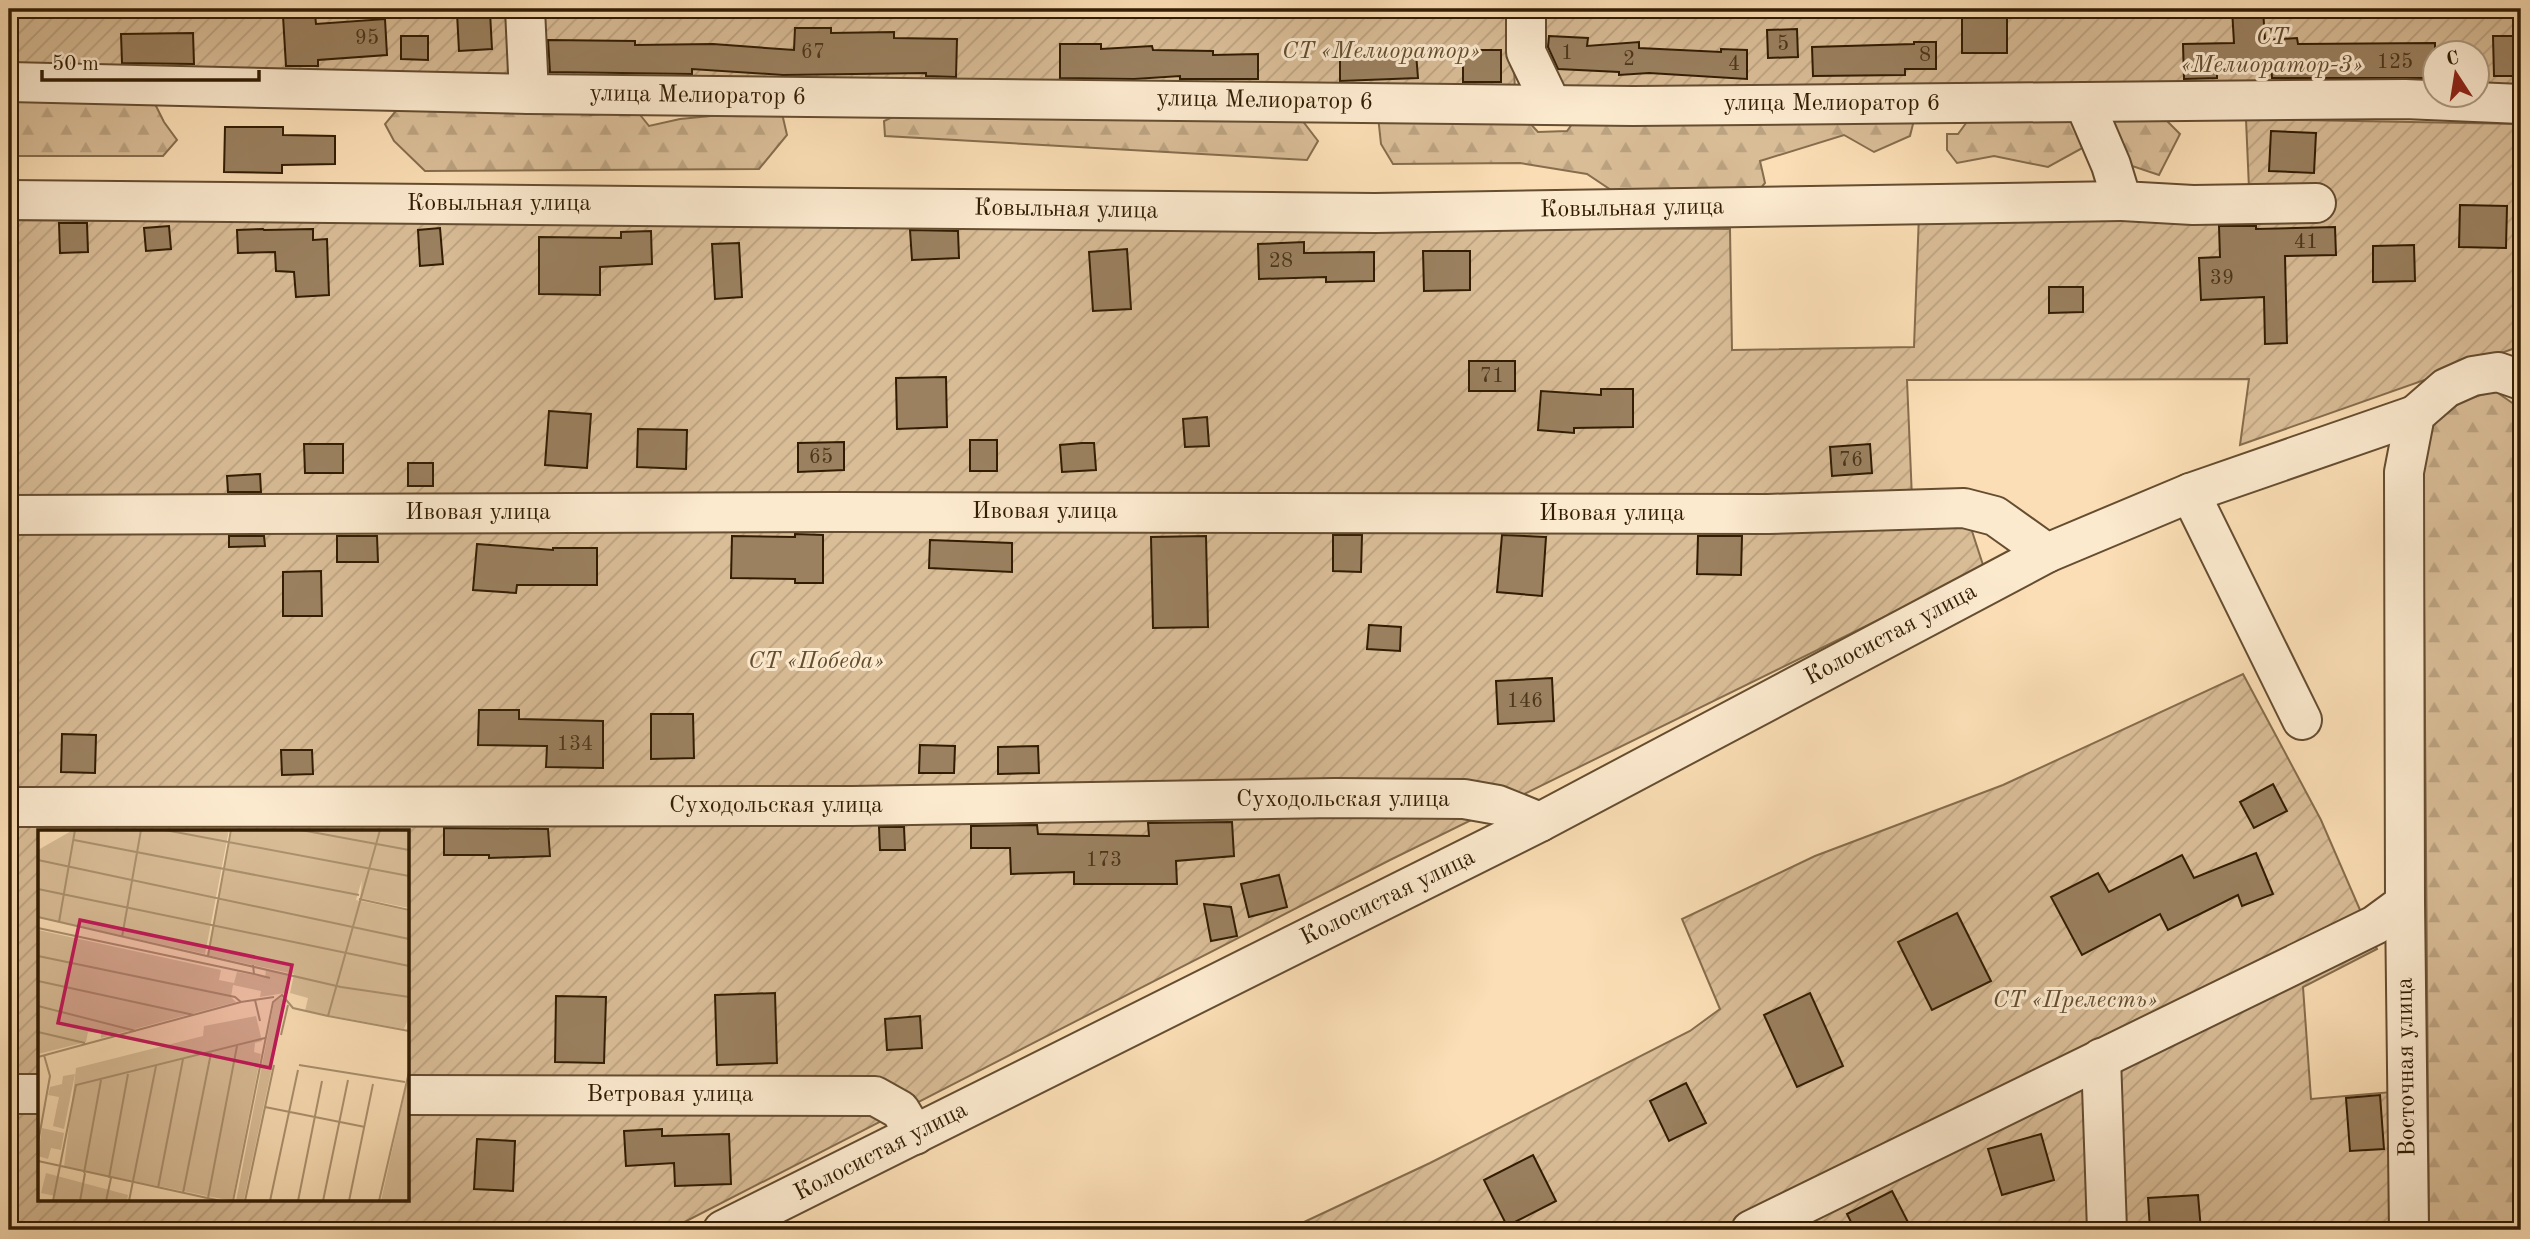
<svg xmlns="http://www.w3.org/2000/svg" width="2530" height="1239" font-family="'Old Standard TT',serif">
	<style>
		.forest { fill: url(#forest-firs); stroke: #866d4d; stroke-width: 2 }
		.garden { fill: url(#garden-furrows); stroke: #866d4d; stroke-width: 2; fill-rule: evenodd }
		.building { fill: #9b8160; stroke: #321d03; stroke-width: 2 }
		.lines { fill: none; stroke-linecap: round; stroke-linejoin: round }
		.minor-casing { stroke: #644d30; stroke-width: 42 }
		.minor { stroke: #fceacf; stroke-width: 38 }
		.labels { text-anchor: middle; dominant-baseline: central; stroke-width: 6; stroke-linejoin: round; paint-order: stroke }
		.number-label { font-size: 21px; fill: #4c361a }
		.park-label { font-size: 24px; font-style: italic; fill: #644d2f; stroke: #fceacf }
		.street-label { font-size: 24px; fill: #321d03; stroke: #fceacf }
		.inset-road { fill: none; stroke: #ab916e; stroke-width: 2 }
		.view { fill: #c2185b; fill-opacity: 0.15; stroke: #c2185b; stroke-width: 3.5 }
		.inset-edge { fill: none; stroke: #321d03; stroke-width: 3.5 }
	</style>
	<defs>
		<pattern id="forest-firs" width="22" height="20" patternUnits="userSpaceOnUse" patternTransform="scale(1.75)"><rect width="22" height="20" fill="#d9bd97"/><path d="M5 1l3.5 6h-7zM16 11l3.5 6h-7z" fill="#bba280"/></pattern>
		<pattern id="garden-furrows" width="10" height="10" patternUnits="userSpaceOnUse" patternTransform="scale(1.75)"><rect width="10" height="10" fill="#d9bd97"/><path d="M-1 1l2-2M0 10L10 0M9 11l2-2" fill="none" stroke="#bba280"/></pattern>
	</defs>
	<rect width="100%" height="100%" fill="#fbdeb5"/>
	<filter id="stains"><feTurbulence type="fractalNoise" baseFrequency=".00286" numOctaves="4"/><feColorMatrix values="0 0 0 0 .2 0 0 0 0 .09 0 0 0 0 .02 0 0 0 .5 -.17"/></filter>
	<radialGradient id="worn" r=".72"><stop offset=".6" stop-color="#630" stop-opacity="0"/><stop offset="1" stop-color="#630" stop-opacity=".3"/></radialGradient>
	<g class="forest">
		<polygon points="9,95 151,96 164,122 177,140 163,156 9,156"/>
		<polygon points="404,101 579,105 590,115 637,111 649,126 680,119 781,109 787,135 759,169 425,171 394,141 385,124"/>
		<polygon points="905,111 1295,111 1318,141 1307,160 885,136 884,121"/>
		<polygon points="1581,112 1914,120 1910,136 1874,152 1844,135 1760,161 1765,183 1755,195 1626,200 1587,174 1520,163 1393,164 1381,144 1378,116 1527,120 1538,132 1567,131"/>
		<polygon points="2159,113 2180,134 2159,175 2132,166 2110,119"/>
		<polygon points="1972,115 2071,115 2086,146 2048,167 1994,156 1957,163 1947,150 1947,134 1958,134"/>
		<polygon points="2495,391 2521,409 2521,1230 2429,1230 2423,470 2426,431 2463,400"/>
	</g>
	<g class="garden">
		<polygon points="9,9 1512,9 1515,93 9,76"/>
		<path d="M1537,9H2521V98L1537,94ZM2436,52H2478V94H2436Z"/>
		<path d="M2246,119L2521,124V346L2240,445L2249,379L1907,380L1913,522H1969L1984,568L1390,860L669,1230H9V220L1730,229L1732,350L1914,347L1919,214L2250,212ZM40,831H408V1199H40Z"/>
		<polygon points="2243,674 2321,820 2377,949 2303,987 2311,1099 2392,1092 2394,1230 1287,1230 1430,1163 1690,1031 1720,1009 1682,919 1815,856 2003,785"/>
	</g>
	<g class="building">
		<rect x="1962" y="9" width="45" height="44"/>
		<polygon points="2232,9 2263,9 2265,40 2297,38 2298,44 2435,43 2435,78 2272,78 2271,63 2217,66 2217,78 2184,79 2183,44 2234,43"/>
		<polygon points="490,12 492,49 459,51 457,13"/>
		<polygon points="315,14 316,24 385,19 387,55 318,60 318,66 286,66 283,16"/>
		<polygon points="795,28 831,28 831,33 894,32 894,38 957,39 956,77 926,76 926,73 783,75 692,69 692,74 550,72 548,40 635,41 635,45 713,44 794,50"/>
		<polygon points="1797,29 1798,57 1768,58 1767,30"/>
		<polygon points="193,33 194,64 122,63 121,34"/>
		<polygon points="401,36 428,36 428,60 401,59"/>
		<polygon points="1549,36 1588,38 1587,46 1639,42 1639,48 1721,52 1721,49 1747,50 1747,79 1649,73 1619,75 1619,72 1558,69 1548,47"/>
		<polygon points="2493,36 2521,36 2521,76 2494,76"/>
		<polygon points="1914,42 1936,42 1936,69 1905,69 1905,75 1813,76 1812,47 1914,44"/>
		<polygon points="1060,44 1101,44 1101,49 1152,46 1153,50 1213,51 1213,55 1258,54 1258,79 1180,79 1180,76 1134,79 1060,78"/>
		<polygon points="1340,48 1370,48 1370,56 1416,53 1418,78 1340,81"/>
		<rect x="1463" y="50" width="38" height="32"/>
		<polygon points="225,127 283,127 283,135 335,136 335,164 282,165 282,173 224,172"/>
		<polygon points="2271,131 2316,133 2314,173 2269,171"/>
		<polygon points="2460,205 2507,206 2506,248 2459,247"/>
		<polygon points="59,223 87,223 88,252 60,253"/>
		<polygon points="169,226 171,249 146,251 144,228"/>
		<polygon points="2219,226 2256,226 2256,229 2335,227 2336,255 2285,256 2287,343 2265,344 2264,297 2201,300 2199,258 2220,257"/>
		<polygon points="440,228 443,264 420,266 418,230"/>
		<polygon points="263,229 264,230 313,229 313,240 327,239 329,295 296,297 294,272 276,271 275,252 238,253 237,230"/>
		<polygon points="910,230 958,231 959,258 912,260"/>
		<polygon points="651,231 652,264 600,267 600,295 539,294 539,237 621,238 621,232"/>
		<polygon points="1304,242 1304,253 1374,252 1374,281 1326,282 1326,277 1259,279 1258,244"/>
		<polygon points="739,243 742,297 715,299 712,244"/>
		<polygon points="2414,245 2415,281 2373,282 2373,246"/>
		<polygon points="1127,249 1131,309 1093,311 1089,252"/>
		<polygon points="1423,251 1470,251 1470,290 1424,291"/>
		<polygon points="2049,287 2083,287 2083,312 2049,313"/>
		<rect x="1469" y="361" width="46" height="30"/>
		<polygon points="946,377 947,427 897,429 896,378"/>
		<polygon points="1601,389 1633,389 1633,427 1574,428 1574,433 1538,430 1541,391 1601,395"/>
		<polygon points="549,411 591,414 587,468 545,465"/>
		<polygon points="1207,417 1209,446 1185,447 1183,419"/>
		<polygon points="638,429 687,430 686,469 637,467"/>
		<rect x="970" y="440" width="27" height="31"/>
		<polygon points="844,442 844,470 798,472 798,443"/>
		<polygon points="1082,443 1094,443 1096,470 1062,472 1060,445"/>
		<polygon points="304,444 343,444 343,473 305,473"/>
		<polygon points="1870,444 1872,473 1832,476 1830,447"/>
		<rect x="408" y="463" width="25" height="23"/>
		<polygon points="260,474 261,492 228,492 227,476"/>
		<polygon points="795,534 823,535 823,583 795,583 795,579 731,578 732,536 795,537"/>
		<polygon points="1333,535 1362,535 1361,572 1333,571"/>
		<polygon points="1502,535 1546,537 1542,596 1497,592"/>
		<polygon points="229,536 264,536 265,546 229,547"/>
		<polygon points="337,536 377,536 378,562 337,562"/>
		<polygon points="1206,536 1208,627 1153,628 1151,537"/>
		<polygon points="1698,536 1742,536 1741,575 1697,574"/>
		<polygon points="930,540 1012,543 1012,572 929,568"/>
		<polygon points="477,544 553,550 553,548 597,548 597,585 517,585 516,593 473,590"/>
		<polygon points="321,571 322,616 283,616 283,572"/>
		<polygon points="1369,625 1401,627 1400,651 1367,649"/>
		<polygon points="1552,678 1554,721 1498,724 1496,681"/>
		<polygon points="479,710 519,710 519,719 603,721 603,768 546,767 547,746 478,745"/>
		<polygon points="651,714 693,714 694,758 651,759"/>
		<polygon points="62,734 96,735 95,773 61,772"/>
		<polygon points="920,745 955,746 954,773 919,773"/>
		<polygon points="1038,746 1039,773 998,774 998,747"/>
		<polygon points="281,750 312,750 313,774 282,775"/>
		<polygon points="2273,784 2287,811 2254,828 2240,802"/>
		<polygon points="1232,822 1234,856 1176,861 1177,884 1074,884 1074,872 1011,874 1010,848 971,848 971,826 1037,825 1038,834 1149,836 1148,823"/>
		<polygon points="879,827 904,827 905,850 880,850"/>
		<polygon points="444,828 548,829 550,856 489,858 489,855 444,855"/>
		<polygon points="2256,853 2273,894 2242,906 2238,895 2168,930 2160,914 2082,955 2051,897 2098,873 2109,892 2182,855 2194,878"/>
		<polygon points="1279,875 1287,907 1249,917 1241,884"/>
		<polygon points="1204,904 1231,907 1237,936 1211,941"/>
		<polygon points="1957,913 1991,981 1932,1010 1898,942"/>
		<polygon points="775,993 777,1063 717,1065 715,995"/>
		<polygon points="1810,993 1843,1066 1797,1087 1764,1015"/>
		<polygon points="556,996 606,997 604,1063 555,1062"/>
		<polygon points="920,1016 922,1048 887,1050 885,1019"/>
		<polygon points="1686,1083 1706,1123 1669,1141 1650,1101"/>
		<polygon points="2380,1095 2384,1149 2350,1151 2346,1098"/>
		<polygon points="662,1129 662,1136 729,1134 731,1184 675,1186 674,1163 626,1166 624,1131"/>
		<polygon points="2041,1134 2054,1180 2002,1195 1988,1149"/>
		<polygon points="477,1139 515,1141 513,1191 474,1189"/>
		<polygon points="1533,1155 1556,1201 1507,1226 1484,1180"/>
		<polygon points="1892,1191 1912,1230 1855,1230 1847,1214"/>
		<polygon points="2198,1195 2201,1230 2150,1230 2148,1198"/>
	</g>
	<g class="lines">
		<defs>
			<g id="minor">
				<polyline points="525,9 529,94"/>
				<polyline points="1526,9 1526,52 1551,104"/>
				<polyline points="9,82 529,94 1633,106 2405,99 2521,104"/>
				<polyline points="2084,102 2111,165 2122,201 2193,205 2316,203"/>
				<polyline points="9,200 1375,213 2122,201"/>
				<polyline points="2190,493 2302,720"/>
				<polyline points="9,515 836,512 1768,514 1964,508 1995,516 2047,553 2190,493 2415,415"/>
				<polyline points="9,807 852,806 1335,798 1464,799 1498,805 1540,822"/>
				<polyline points="2101,1058 2107,1230"/>
				<polyline points="9,1094 40,1094"/>
				<polyline points="408,1095 875,1096 900,1110 915,1135"/>
				<polyline points="723,1230 1540,822 2047,553"/>
				<polyline points="1751,1230 2375,925 2405,903"/>
				<polyline points="2409,1230 2405,903 2404,472 2415,415 2446,388 2473,376 2498,372 2521,380"/>
			</g>
		</defs>
		<use href="#minor" class="minor-casing"/>
		<use href="#minor" class="minor"/>
	</g>
	<g class="labels">
		<g class="number-label">
			<text x="367" y="38">95</text>
			<text x="1783" y="44">5</text>
			<text x="813" y="52">67</text>
			<text x="1567" y="53">1</text>
			<text x="1925" y="55">8</text>
			<text x="1629" y="59">2</text>
			<text x="2395" y="62">125</text>
			<text x="1734" y="64">4</text>
			<text x="2306" y="242">41</text>
			<text x="1281" y="261">28</text>
			<text x="2222" y="278">39</text>
			<text x="1492" y="376">71</text>
			<text x="821" y="457">65</text>
			<text x="1851" y="460">76</text>
			<text x="1525" y="701">146</text>
			<text x="575" y="744">134</text>
			<text x="1104" y="860">173</text>
		</g>
		<g class="park-label">
			<text x="2272" y="38">СТ<tspan x="2272" dy="28">«Мелиоратор-3»</tspan></text>
			<text x="1381" y="52">СТ «Мелиоратор»</text>
			<text x="816" y="662">СТ «Победа»</text>
			<text x="2075" y="1001">СТ «Прелесть»</text>
		</g>
		<g class="street-label">
			<text transform="translate(698 96) rotate(1)">улица Мелиоратор 6</text>
			<text transform="translate(1265 101) rotate(1)">улица Мелиоратор 6</text>
			<text x="1832" y="104">улица Мелиоратор 6</text>
			<text x="499" y="204">Ковыльная улица</text>
			<text transform="translate(1632 209) rotate(-1)">Ковыльная улица</text>
			<text transform="translate(1066 210) rotate(1)">Ковыльная улица</text>
			<text x="1045" y="512">Ивовая улица</text>
			<text x="478" y="513">Ивовая улица</text>
			<text x="1612" y="514">Ивовая улица</text>
			<text transform="translate(1891 635) rotate(-28)">Колосистая улица</text>
			<text x="1343" y="800">Суходольская улица</text>
			<text x="776" y="806">Суходольская улица</text>
			<text transform="translate(1388 898) rotate(-26)">Колосистая улица</text>
			<text transform="translate(2407 1067) rotate(-91)">Восточная улица</text>
			<text x="670" y="1095">Ветровая улица</text>
			<text transform="translate(881 1152) rotate(-27)">Колосистая улица</text>
		</g>
	</g>
	<g transform="translate(38 830)">
		<rect width="371" height="371" fill="#fbdeb5"/>
		<path d="M371,244V371H343Z" fill="#d9bd97"/>
		<path d="M244,167L247,176L206,369L198,371L236,172Z" fill="#d9bd97"/>
		<path d="M35,0H191L167,124L0,87V20ZM194,0H371V78L322,68L324,50L318,70L371,81V187L366,199L267,181L270,168L252,163L256,144L169,125ZM0,100L183,140L181,150L196,153L199,142L227,147L228,140L254,146L247,163L222,167L223,161L195,155L193,167L198,172L63,208V203L50,202L48,212L0,224ZM218,186L224,211L217,213L216,222L223,224L194,371L26,337L38,238L165,206L166,196ZM37,244L26,299L15,296L21,267L10,265L12,257L24,254L25,246ZM4,298L26,303L23,320L13,318L10,329L0,326ZM8,343L90,365L89,371H16L17,366L3,363Z" fill="#d9bd97"/>
		<path class="inset-road" d="M127,0L371,46M263,0L371,20M36,10L321,65M0,30L371,109M0,59L371,136M321,69L371,80M0,87L303,157L371,167M21,92L37,0M0,98L216,144M84,107L103,0M0,126L197,167L203,172L236,167M170,126L193,0M215,135L216,144L232,148M0,151L156,185M217,170L222,191M0,176L98,201M290,186L371,201M0,202L47,213M243,205L250,175M0,227L203,172M261,235L367,252M227,277L327,297M0,313L12,246L6,225M0,331L183,371M46,343L63,250M71,348L90,244M120,358L145,229M145,363L173,223M170,368L199,216M15,371L38,255L227,208M42,371L47,343M68,371L73,348M91,371L118,236M195,371L235,172L244,165L255,178L290,186L342,0M207,371L236,235M232,371L260,240M260,371L284,251M285,371L310,250M311,371L335,254M341,371L371,242"/>
		<path class="view" d="M42,90L254,135L232,238L20,193Z"/>
		<rect width="371" height="371" class="inset-edge"/>
	</g>
	<rect width="2530" height="1239" fill="none" stroke="#fbdeb5" stroke-width="35"/>
	<rect x="10" y="10" width="2509" height="1218" fill="none" stroke="#321d03" stroke-width="3.5"/>
	<rect x="18" y="18" width="2495" height="1204" fill="none" stroke="#321d03" stroke-width="2"/>
	<g transform="translate(2456 74) rotate(348)"><circle r="33" fill="#fceacf" stroke="#ab987d" stroke-width="2"/>
	<path d="M0-5L12 26L0 18L-12 26Z" fill="#8f2418"/>
	<text y="-10" font-size="19" font-weight="bold" text-anchor="middle" fill="#321d03">С</text>
	</g>
	<path d="M42 70v10h217v-10" fill="none" stroke="#321d03" stroke-width="3.5"/>
	<text x="52" y="70" font-size="21" fill="#321d03" stroke="#fceacf" stroke-width="5" paint-order="stroke">50 m</text>
	<rect width="100%" height="100%" filter="url(#stains)"/>
	<rect width="100%" height="100%" fill="url(#worn)"/>
</svg>
